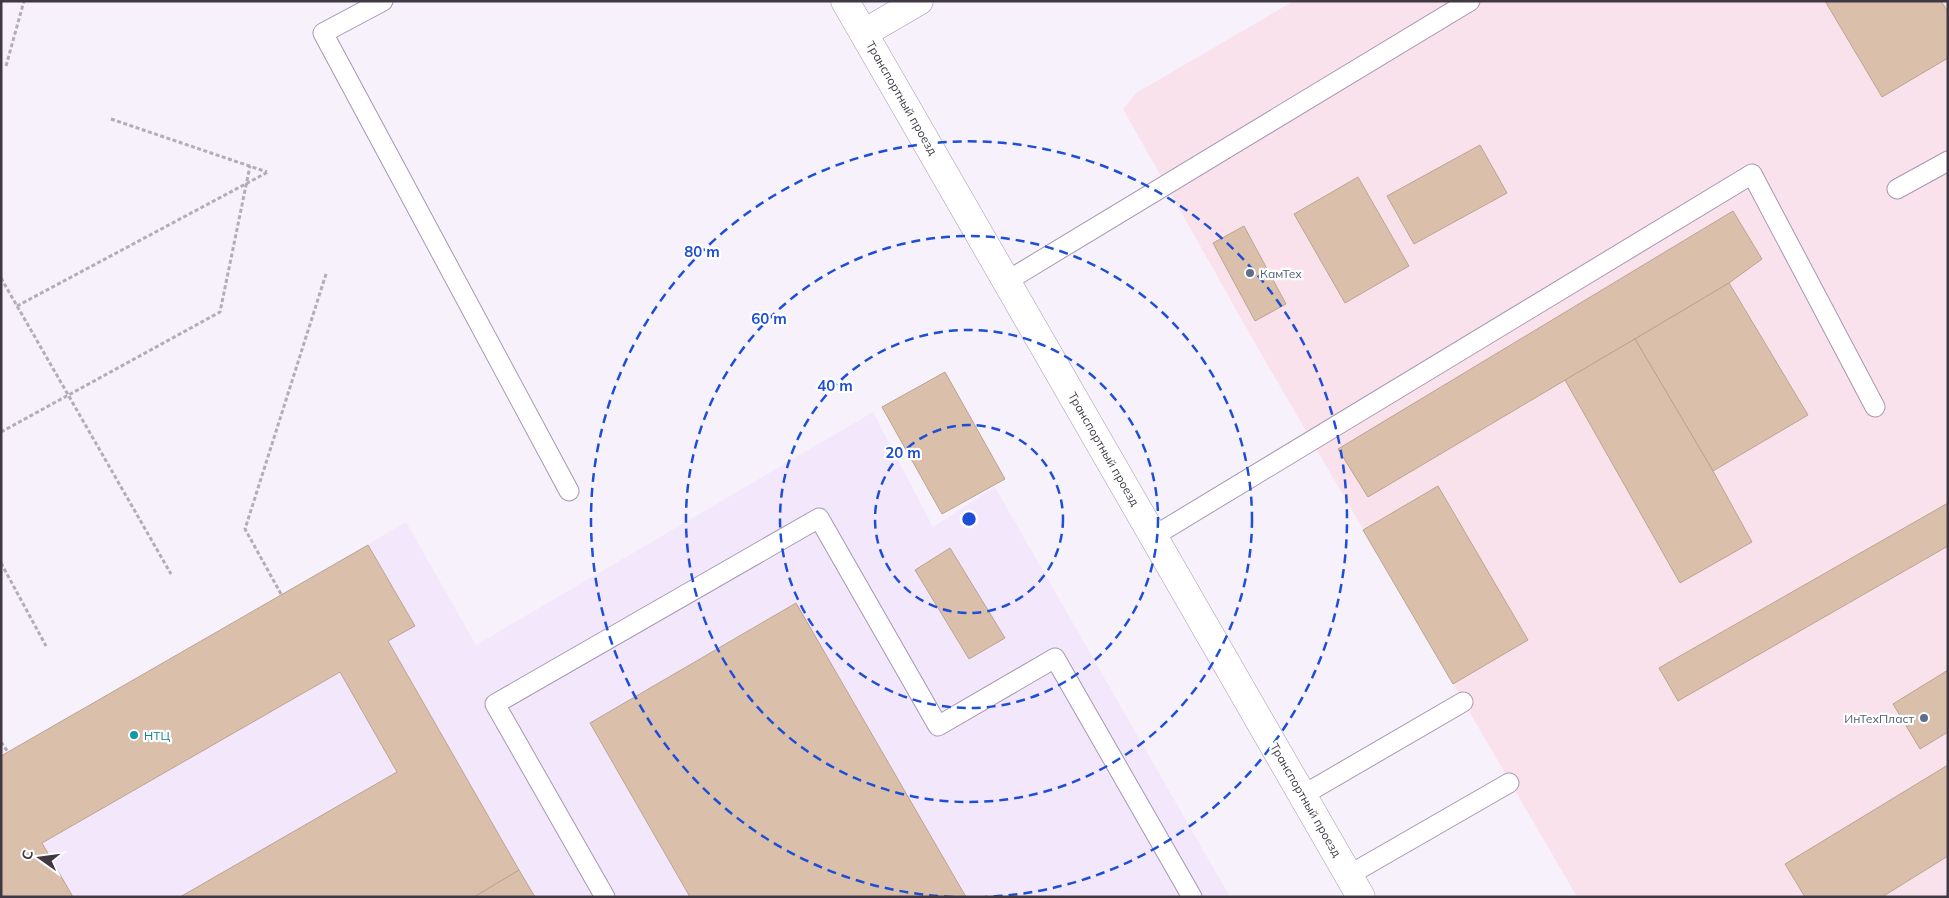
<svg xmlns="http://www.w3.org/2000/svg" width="1949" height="898" font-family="Mulish,sans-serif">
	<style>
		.commercial { fill: #fae2ec }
		.built { fill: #f3e7fc }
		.building { fill: #dabfab; stroke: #bda390 }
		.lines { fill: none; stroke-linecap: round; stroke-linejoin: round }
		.service-casing { stroke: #a697b2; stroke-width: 21 }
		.minor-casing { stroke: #a697b2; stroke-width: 29 }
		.path { stroke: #b3adb8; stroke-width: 3; stroke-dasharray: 4 2.5; stroke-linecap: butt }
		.service { stroke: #fff; stroke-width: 19 }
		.minor { stroke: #fff; stroke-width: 28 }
		.ring { fill: none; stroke: #1d4ed8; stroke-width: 2.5; stroke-dasharray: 9 6 }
		.service-dot { fill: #5c6f8a; stroke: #fff; stroke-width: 2 }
		.culture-dot { fill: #0f9aa8; stroke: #fff; stroke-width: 2 }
		.labels { text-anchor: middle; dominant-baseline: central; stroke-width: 4.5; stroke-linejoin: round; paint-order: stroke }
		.street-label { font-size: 12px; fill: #403944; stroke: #fff }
		.service-label { font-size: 12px; fill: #4e5e75; stroke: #fff; text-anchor: start }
		.culture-label { font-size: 12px; fill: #0d838f; stroke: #fff; text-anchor: start }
		.centre { fill: #1d4ed8; stroke: #fff; stroke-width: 2.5 }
		.ring-label { font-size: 15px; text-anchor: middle; font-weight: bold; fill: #1d4ed8; stroke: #fff; stroke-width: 4.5; stroke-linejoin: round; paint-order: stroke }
	</style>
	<rect width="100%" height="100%" fill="#f7f1fc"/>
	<polygon class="commercial" points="1294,1 1948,1 1948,897 1577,897 1256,345 1123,109 1136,93"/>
	<polygon class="built" points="873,412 933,527 995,487 1230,897 1,897 69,718 406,522 476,645"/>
	<g class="building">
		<polygon points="1825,1 1941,1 1948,12 1948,58 1882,97"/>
		<polygon points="1480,145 1507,193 1414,244 1387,196"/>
		<polygon points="1358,177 1409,266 1345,303 1294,214"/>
		<polygon points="1733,211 1762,259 1729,283 1368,497 1338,449"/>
		<polygon points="1244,226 1286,304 1255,321 1213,243"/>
		<polygon points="1729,283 1808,415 1713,471 1635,339"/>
		<polygon points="1635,339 1713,471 1752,542 1680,583 1565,380"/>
		<polygon points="945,372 1005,479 942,514 882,407"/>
		<polygon points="1438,486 1528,640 1453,684 1363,530"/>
		<polygon points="1948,503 1948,546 1678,701 1659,668"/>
		<polygon points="368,545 415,626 388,641 519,870 474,897 180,897 397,772 340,672 42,843 73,897 1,897 1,756"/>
		<polygon points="950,548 1005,638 969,659 915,570"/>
		<polygon points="796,603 966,897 690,897 590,723"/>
		<polygon points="1948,670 1948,732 1920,749 1893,704"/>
		<polygon points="1948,765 1948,856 1882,897 1805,897 1785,864"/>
		<polygon points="519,870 535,897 474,897"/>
	</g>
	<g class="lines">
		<defs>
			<g id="service">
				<polyline points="383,1 323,33 569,491"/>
				<polyline points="1897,189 1948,161"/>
				<polyline points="1007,281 1470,1"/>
				<polyline points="1154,536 1752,174 1875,407"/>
				<polyline points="1303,795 1463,702"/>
				<polyline points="1349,875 1509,783"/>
				<polyline points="605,897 495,704 819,518 938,726 1055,658 1192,897"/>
			</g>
			<g id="minor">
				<polyline points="845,1 1361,897"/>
				<polyline points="864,33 919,1"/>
			</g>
		</defs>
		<use href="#service" class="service-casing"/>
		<use href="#minor" class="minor-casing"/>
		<g class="path">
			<polyline points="6,66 24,1"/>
			<polyline points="111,119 267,172"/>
			<polyline points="1,278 171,574"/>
			<polyline points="17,306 268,172"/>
			<polyline points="1,432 220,312 250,166"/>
			<polyline points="1,563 46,646"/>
			<polyline points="281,594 245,529 326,274"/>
			<polyline points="1,742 8,752"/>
		</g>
		<use href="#service" class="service"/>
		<use href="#minor" class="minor"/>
	</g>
	<g class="ring">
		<circle cx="969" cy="519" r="94"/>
		<circle cx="969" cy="519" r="189"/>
		<circle cx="969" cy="519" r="283"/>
		<path d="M953 897A378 378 0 1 1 985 897"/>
	</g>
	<g class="service-dot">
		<circle cx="1250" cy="273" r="5"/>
		<circle cx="1924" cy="718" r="5"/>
	</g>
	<circle class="culture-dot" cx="134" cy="735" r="5"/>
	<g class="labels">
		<g class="street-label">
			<text transform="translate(902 98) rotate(60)">Транспортный проезд</text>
			<text transform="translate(1104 449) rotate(60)">Транспортный проезд</text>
			<text transform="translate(1306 800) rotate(60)">Транспортный проезд</text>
		</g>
		<g class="service-label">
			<text x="1260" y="273">КамТех</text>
			<text x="1914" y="718" text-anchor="end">ИнТехПласт</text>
		</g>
		<g class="culture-label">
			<text x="144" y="735">НТЦ</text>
		</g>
	</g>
	<circle cx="969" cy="519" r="8" class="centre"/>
	<g class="ring-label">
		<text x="702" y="257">80 m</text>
		<text x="769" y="324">60 m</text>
		<text x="835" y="391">40 m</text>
		<text x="903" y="458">20 m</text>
	</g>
	<rect width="1949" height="898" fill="none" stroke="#403944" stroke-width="5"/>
	<g transform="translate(40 858) rotate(284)" stroke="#ffffff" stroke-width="4" paint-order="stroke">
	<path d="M0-4L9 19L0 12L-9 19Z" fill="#403944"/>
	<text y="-8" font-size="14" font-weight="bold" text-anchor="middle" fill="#403944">С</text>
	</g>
</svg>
